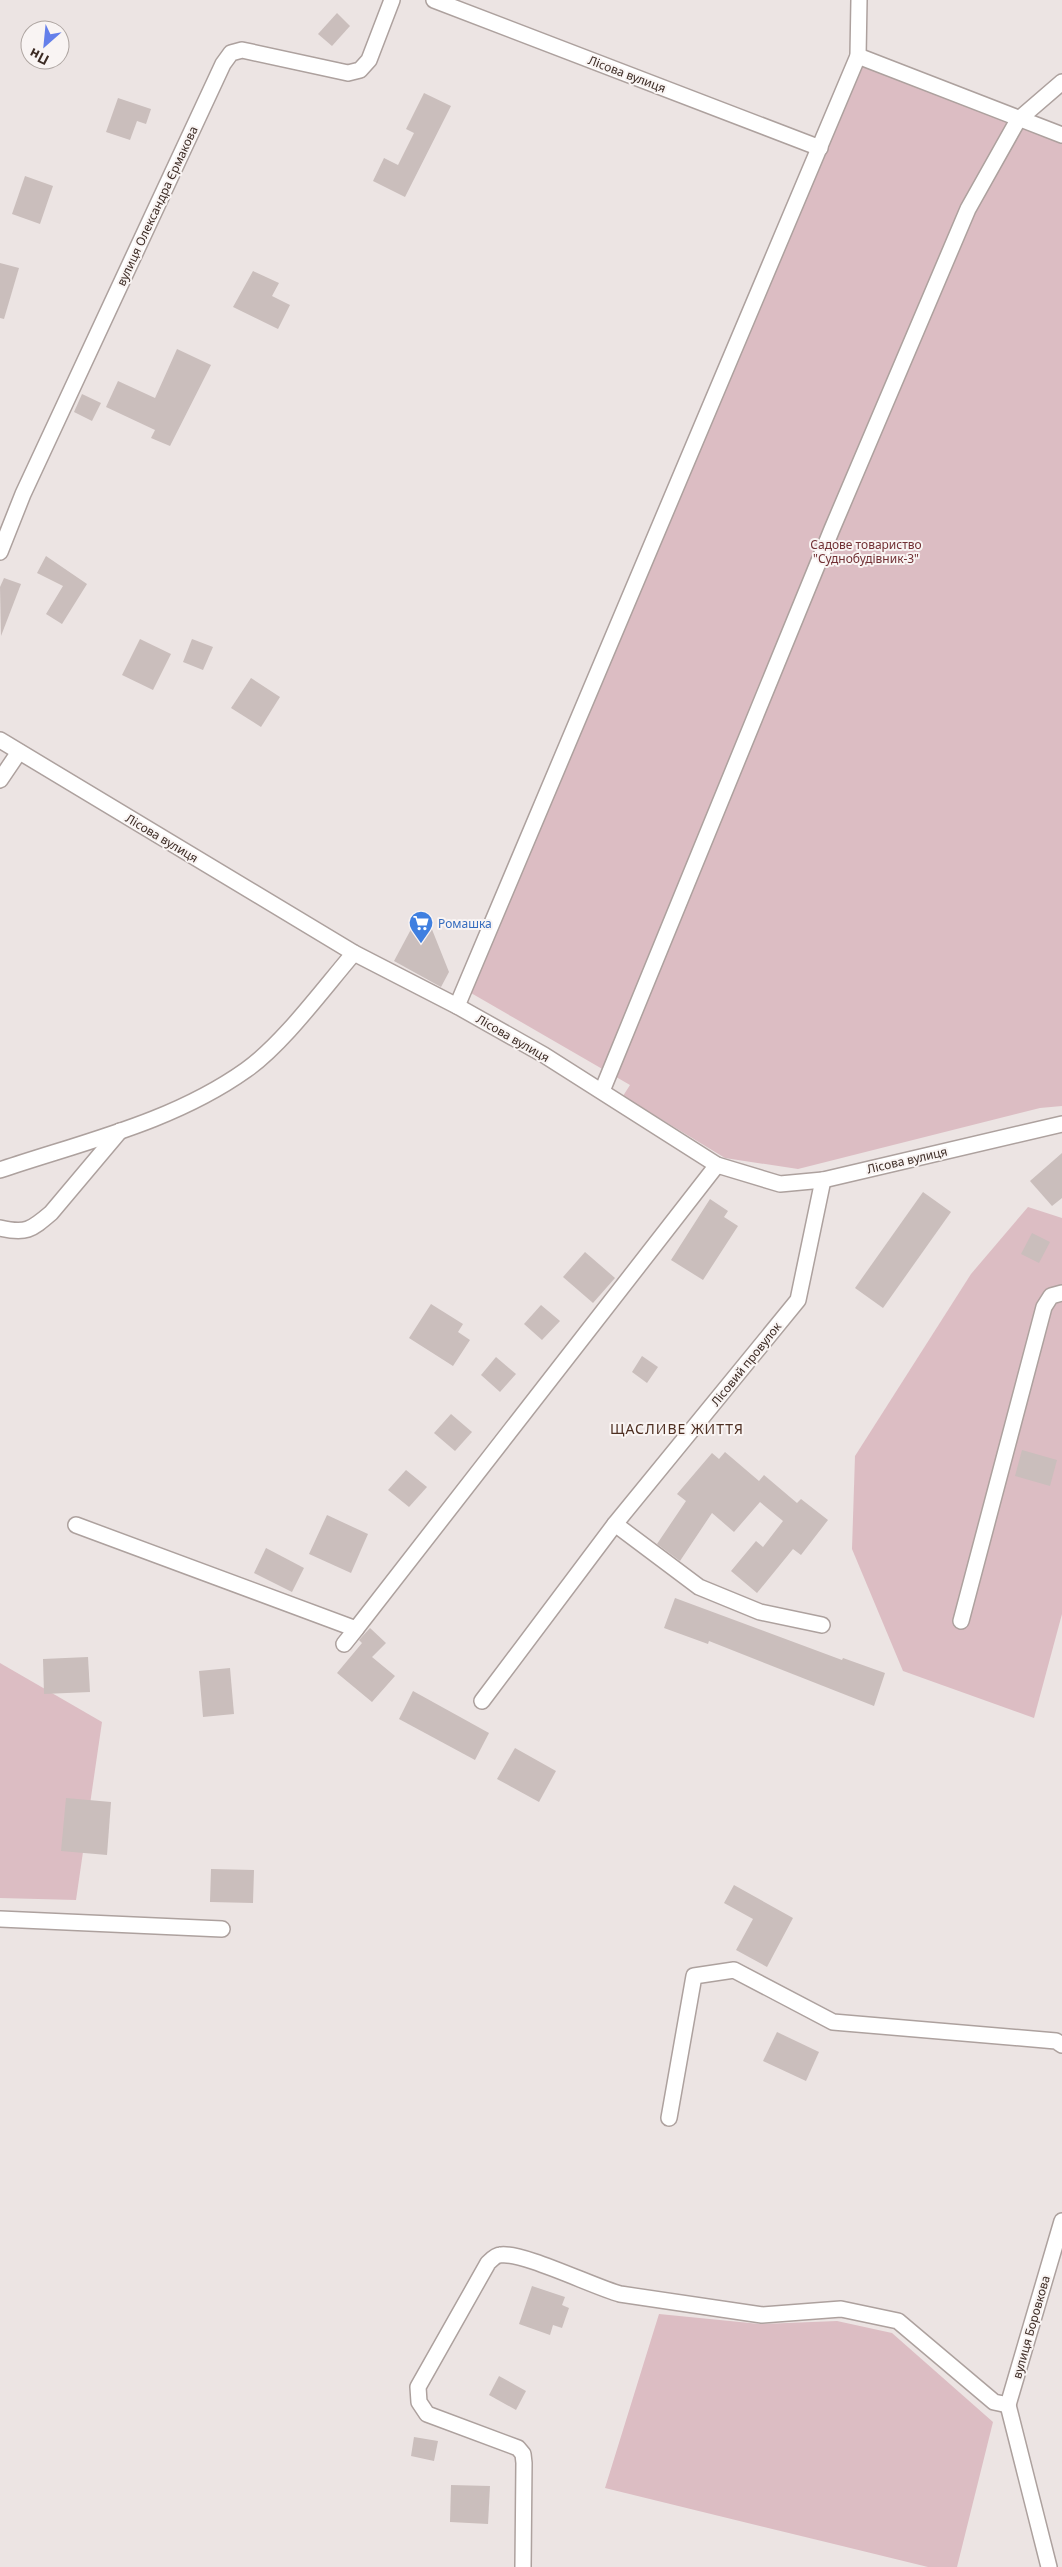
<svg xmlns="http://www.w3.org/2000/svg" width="1062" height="2567" font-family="'Noto Sans',sans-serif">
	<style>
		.green { fill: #dcbdc3 }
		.building { fill: #cabebc }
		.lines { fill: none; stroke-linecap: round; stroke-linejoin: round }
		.street-casing { stroke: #ada19e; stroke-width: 18 }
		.street { stroke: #fff; stroke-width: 15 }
		.labels { text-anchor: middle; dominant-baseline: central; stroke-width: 4; stroke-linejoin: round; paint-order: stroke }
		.street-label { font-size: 12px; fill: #3c2b24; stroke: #f9f4f3 }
		.park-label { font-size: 12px; fill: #713034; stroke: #f9f4f3 }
		.shop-label { font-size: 12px; fill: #366cbe; stroke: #f9f4f3; text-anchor: start }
		.neighbourhood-label { font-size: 14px; letter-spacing: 1px; fill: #4d2e21; stroke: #f9f4f3 }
	</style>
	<rect width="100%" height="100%" fill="#ece4e3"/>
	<g class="green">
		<polygon points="858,56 1062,131 1062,1106 1040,1108 798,1169 725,1158 623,1096 630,1085 471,993"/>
		<polygon points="1028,1207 1062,1218 1062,1614 1034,1718 903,1671 852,1549 855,1456 971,1274"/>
		<polygon points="0,1663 102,1722 76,1900 0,1898"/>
		<polygon points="659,2314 760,2324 837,2321 892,2333 993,2422 957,2567 928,2567 605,2488"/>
	</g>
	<g class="building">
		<polygon points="337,13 350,26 332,46 318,34"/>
		<polygon points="424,93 451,106 405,197 373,181 384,158 398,165 414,133 406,129"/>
		<polygon points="118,98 151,109 146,124 137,121 130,140 106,132"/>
		<polygon points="25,176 53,186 40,224 12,214"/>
		<polygon points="0,263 19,268 4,319 0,318"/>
		<polygon points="253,271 279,283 272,296 290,305 278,329 233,307"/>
		<polygon points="177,349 211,365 170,446 151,438 155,430 106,407 118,381 155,398"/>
		<polygon points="82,394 101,403 92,421 74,412"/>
		<polygon points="46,556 87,584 62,624 46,614 63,586 37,573"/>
		<polygon points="4,578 21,584 1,636 0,587"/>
		<polygon points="140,639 171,654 153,690 122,675"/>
		<polygon points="192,639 213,647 203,670 183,662"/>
		<polygon points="251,678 280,697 261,727 231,708"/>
		<polygon points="416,920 431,927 449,972 441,987 394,961"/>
		<polygon points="1062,1153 1062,1198 1052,1206 1030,1181"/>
		<polygon points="923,1192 951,1212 883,1308 855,1288"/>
		<polygon points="710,1199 728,1211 724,1217 738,1226 703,1280 671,1260"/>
		<polygon points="1032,1233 1050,1242 1039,1263 1021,1254"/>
		<polygon points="585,1252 615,1278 593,1303 563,1277"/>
		<polygon points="431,1304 463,1324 458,1332 470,1340 453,1366 409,1338"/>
		<polygon points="541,1305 560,1321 542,1340 524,1324"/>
		<polygon points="642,1356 658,1367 647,1383 632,1372"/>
		<polygon points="496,1357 516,1374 500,1392 481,1375"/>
		<polygon points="451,1414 472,1432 455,1451 434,1433"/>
		<polygon points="1022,1450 1057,1460 1050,1486 1015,1476"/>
		<polygon points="725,1452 759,1481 764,1475 797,1503 801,1499 828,1520 801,1555 793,1549 757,1593 731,1571 756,1541 763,1547 783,1521 760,1502 734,1532 712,1513 680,1561 657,1544 686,1501 677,1494 712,1453 719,1459"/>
		<polygon points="406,1470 427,1487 409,1507 388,1490"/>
		<polygon points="327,1515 368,1534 351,1573 309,1554"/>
		<polygon points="266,1548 304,1568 292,1592 254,1573"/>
		<polygon points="675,1598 842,1660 843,1658 885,1673 874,1706 709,1641 708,1644 664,1628"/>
		<polygon points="370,1628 386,1643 372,1657 395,1676 372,1702 337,1673 362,1643 359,1640"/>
		<polygon points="88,1657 90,1692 44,1694 43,1659"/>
		<polygon points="230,1668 234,1714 203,1717 199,1671"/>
		<polygon points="413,1691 489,1733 475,1760 399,1719"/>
		<polygon points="515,1748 556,1771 539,1802 497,1779"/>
		<polygon points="66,1798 111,1802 107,1855 61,1851"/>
		<polygon points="211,1869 254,1870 253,1903 210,1902"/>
		<polygon points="734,1885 793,1918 767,1967 736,1950 753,1919 724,1903"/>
		<polygon points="777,2032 819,2052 806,2081 763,2061"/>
		<polygon points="532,2286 565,2297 562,2305 569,2308 562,2328 553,2325 550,2335 519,2324"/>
		<polygon points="499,2376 526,2391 516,2410 489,2395"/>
		<polygon points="414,2437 438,2441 434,2461 411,2456"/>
		<polygon points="451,2485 490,2486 488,2524 450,2522"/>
	</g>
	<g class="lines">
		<defs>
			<g id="street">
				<polyline points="434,0 820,148"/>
				<polyline points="858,56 1062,135"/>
				<polyline points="0,552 23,494 223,64 231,53 242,50 348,73 360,70 369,60 392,0"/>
				<polyline points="0,740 354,953 457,1006 544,1055 717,1165 780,1184 823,1180 1062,1124"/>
				<polyline points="0,780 19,752"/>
				<polyline points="457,1006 858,56 859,0"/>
				<polyline points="602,1091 832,529 968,209 1018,120 1062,82"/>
				<path d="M0,1170C83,1142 173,1122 246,1070C283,1044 323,989 354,953"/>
				<path d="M0,1228C26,1234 31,1230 51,1213L120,1131"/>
				<polyline points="76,1525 356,1629 717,1165"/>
				<polyline points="961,1621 1044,1307 1051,1296 1062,1293"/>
				<polyline points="822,1625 760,1612 699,1587 615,1524 798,1300 823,1180"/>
				<polyline points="344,1644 356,1629"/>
				<polyline points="482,1701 615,1524"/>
				<polyline points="0,1919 222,1929"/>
				<polyline points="669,2118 694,1976 734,1970 833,2022 1056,2041 1062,2045"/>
				<polyline points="1008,2405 1062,2221"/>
				<polyline points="1008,2405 1049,2567"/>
				<path d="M523,2567L524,2463L523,2454L518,2448L427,2414L419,2402L418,2387L488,2263C491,2260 496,2255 500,2255C521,2251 594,2287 620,2294L762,2315L841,2309L898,2321L994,2402L1008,2405"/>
			</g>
		</defs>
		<use href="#street" class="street-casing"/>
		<use href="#street" class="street"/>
	</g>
	<defs>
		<symbol id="supermarket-pin" viewBox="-11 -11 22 30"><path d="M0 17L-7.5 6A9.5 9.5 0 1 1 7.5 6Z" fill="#3f7fe0" stroke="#f9f4f3"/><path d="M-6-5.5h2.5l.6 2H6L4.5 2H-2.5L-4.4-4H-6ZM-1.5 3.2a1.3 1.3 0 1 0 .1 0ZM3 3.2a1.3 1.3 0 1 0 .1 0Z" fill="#fff"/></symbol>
	</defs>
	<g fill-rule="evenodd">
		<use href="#supermarket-pin" x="407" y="909" width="28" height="38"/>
	</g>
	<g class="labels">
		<g class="street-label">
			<text transform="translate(627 74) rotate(21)">Лісова вулиця</text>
			<text transform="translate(157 206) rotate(-65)">вулиця Олександра Єрмакова</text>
			<text transform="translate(162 838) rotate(31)">Лісова вулиця</text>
			<text transform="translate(513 1038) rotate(30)">Лісова вулиця</text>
			<text transform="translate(907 1160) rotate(-13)">Лісова вулиця</text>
			<text transform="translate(746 1364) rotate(-51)">Лісовий провулок</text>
			<text transform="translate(1031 2327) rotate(-74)">вулиця Боровкова</text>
		</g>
		<g class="park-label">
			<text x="866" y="544">Садове товариство<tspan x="866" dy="14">"Суднобудівник-3"</tspan></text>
		</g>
		<g class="shop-label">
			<text x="438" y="923">Ромашка</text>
		</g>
		<g class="neighbourhood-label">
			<text x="677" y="1428">ЩАСЛИВЕ ЖИТТЯ</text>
		</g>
	</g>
	<g transform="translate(45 45) rotate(207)"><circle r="24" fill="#f9f4f3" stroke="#ada4a0"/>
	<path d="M0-4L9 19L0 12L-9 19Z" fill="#647fea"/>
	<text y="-8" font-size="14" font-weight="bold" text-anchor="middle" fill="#3c2b24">Пн</text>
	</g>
</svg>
